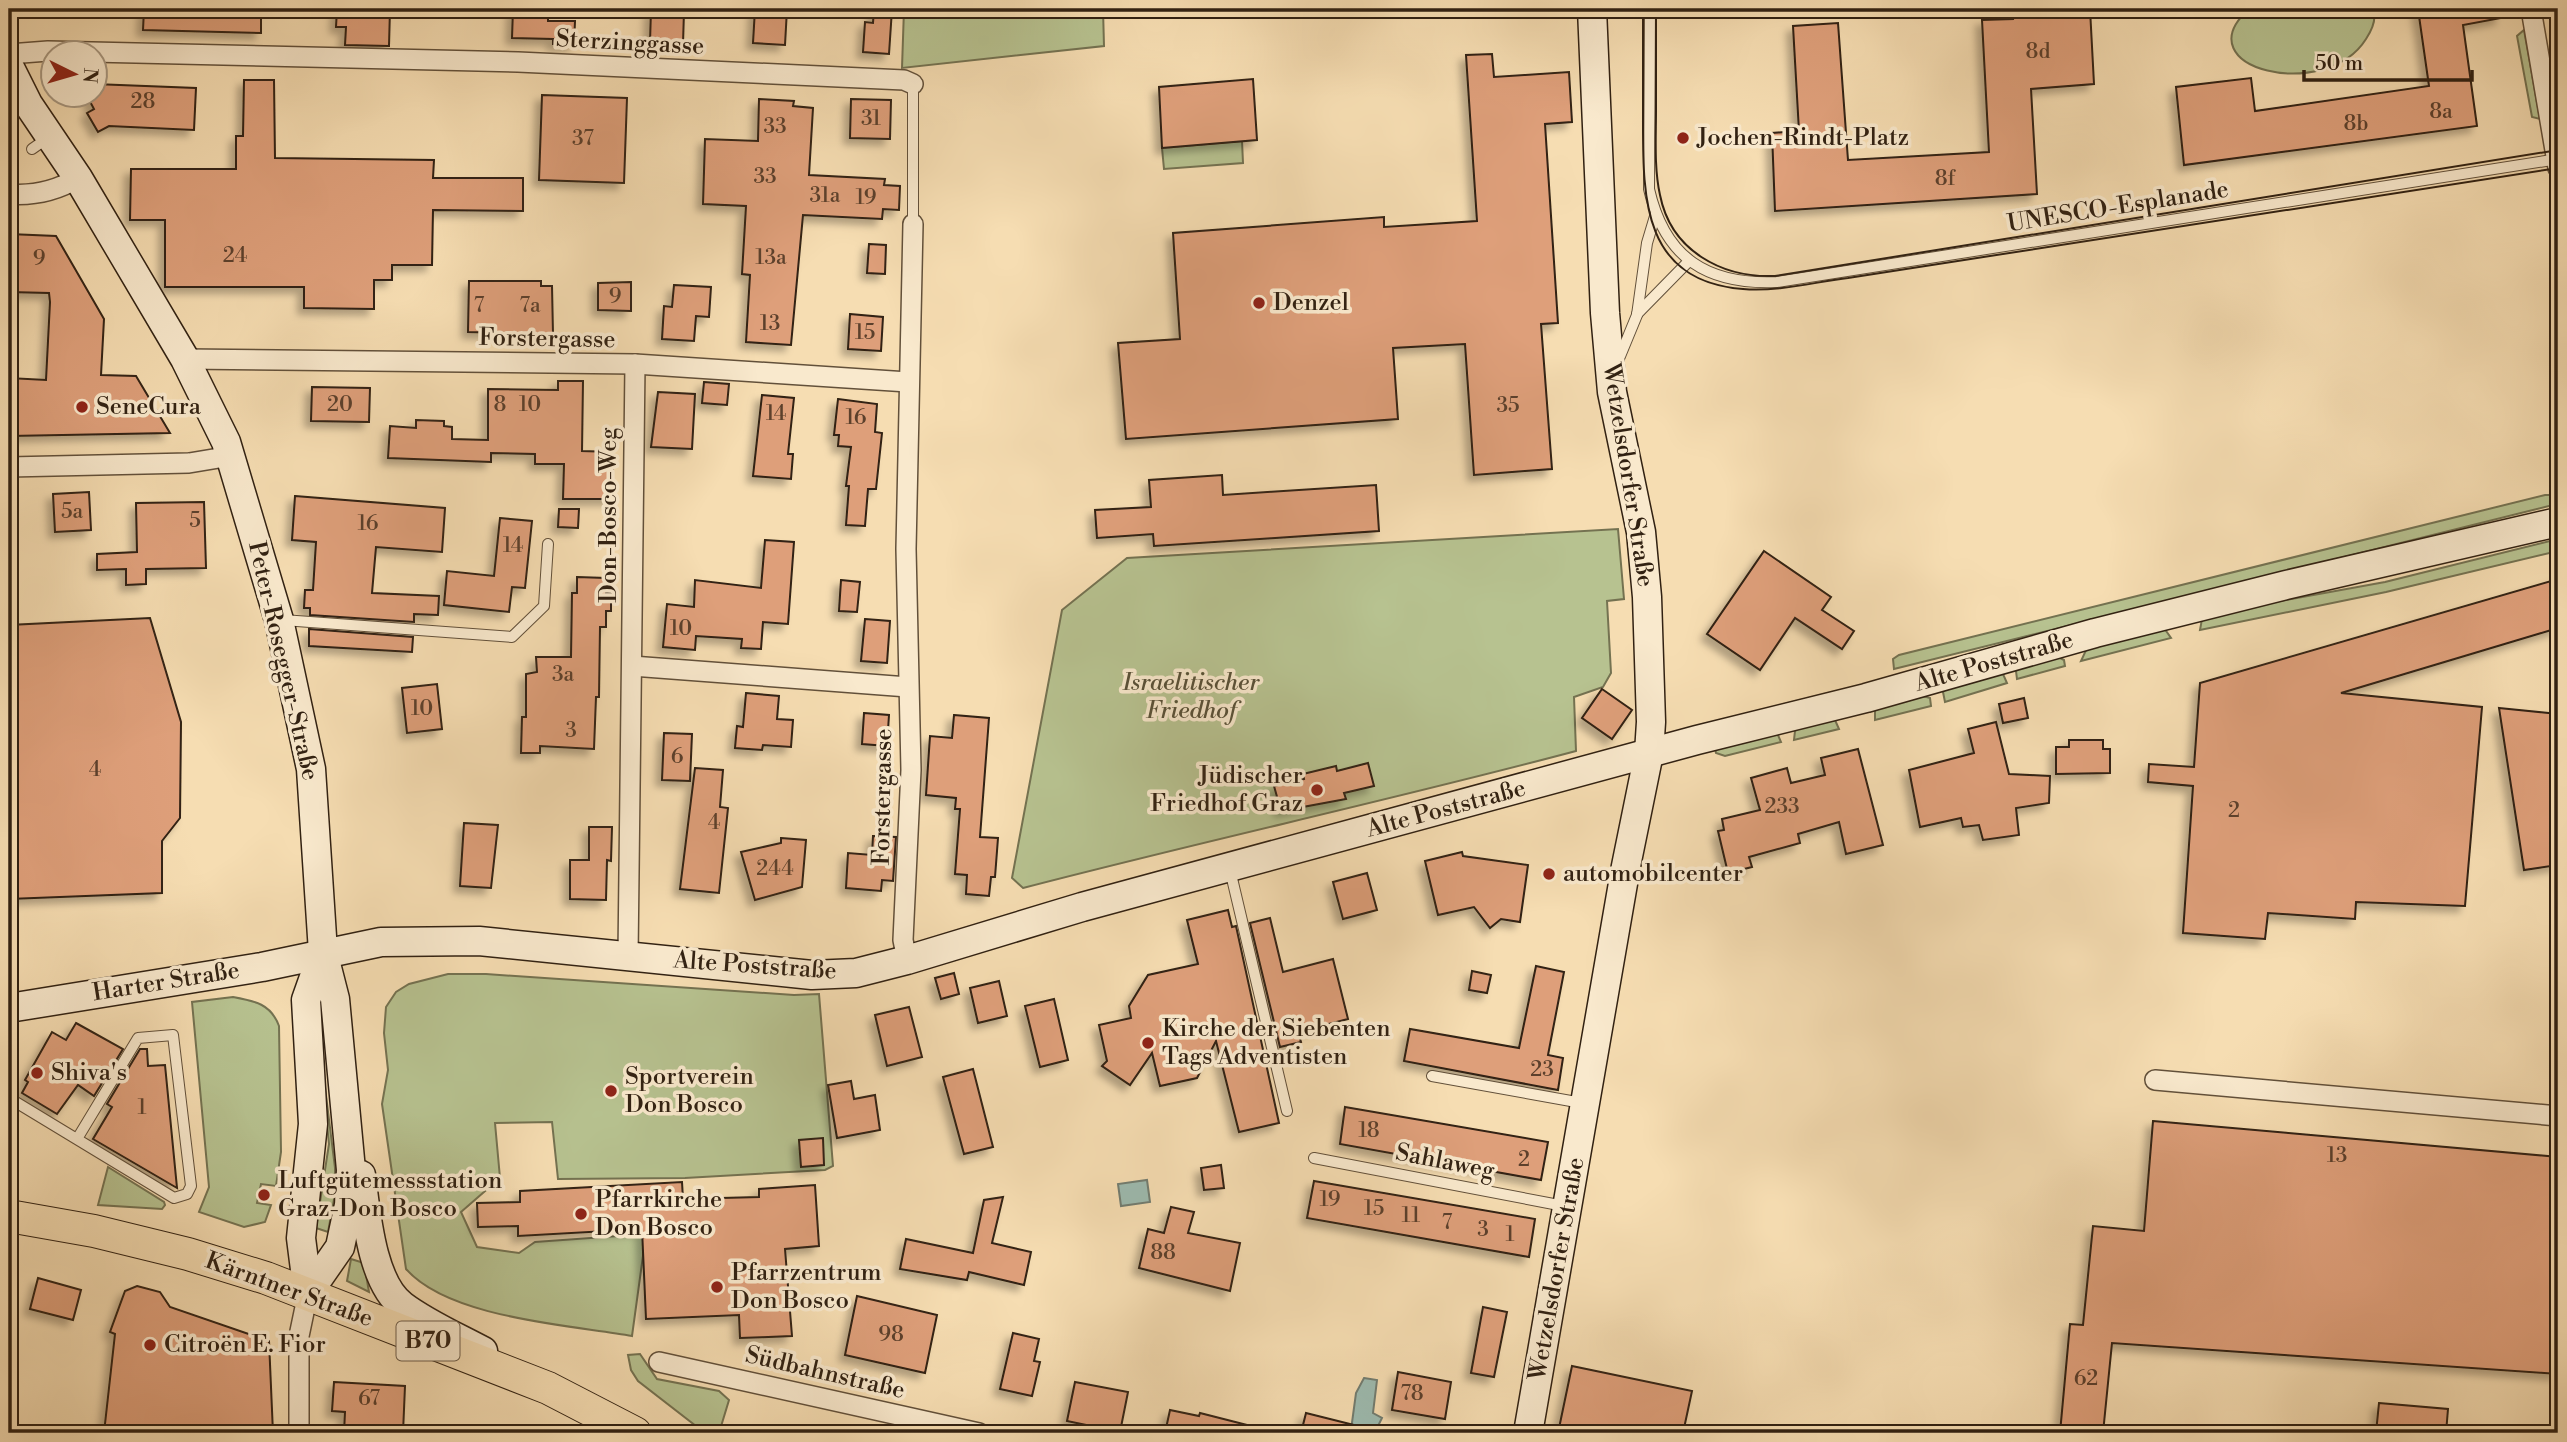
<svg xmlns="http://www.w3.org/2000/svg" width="2567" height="1442" font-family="'Libre Bodoni',serif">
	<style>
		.green { fill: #b7c290; stroke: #747251; stroke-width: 2 }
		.water { fill: #9dbbb0; stroke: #727d71; stroke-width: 2 }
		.building { fill: #de9f7a; stroke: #312112; stroke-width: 2; filter: url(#shadow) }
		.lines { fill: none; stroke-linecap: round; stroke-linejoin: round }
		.lane-casing { stroke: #62503a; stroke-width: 12 }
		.street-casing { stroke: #62503a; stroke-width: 22 }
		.secondary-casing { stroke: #312112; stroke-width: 31 }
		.primary-casing { stroke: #312112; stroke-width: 34 }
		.lane { stroke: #f9e9cd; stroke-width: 10 }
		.street { stroke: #f9e9cd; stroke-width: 19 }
		.secondary { stroke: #f9e9cd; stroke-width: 28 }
		.primary { stroke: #f6ddb2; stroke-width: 32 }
		.tram { stroke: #312112; stroke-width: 2 }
		.poi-dot { fill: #8f2418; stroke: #f9e9cd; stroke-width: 2.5 }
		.labels { text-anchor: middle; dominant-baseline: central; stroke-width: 7; stroke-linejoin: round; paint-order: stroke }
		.number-label { font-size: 21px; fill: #5c402c }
		.shield { fill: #f9e9cd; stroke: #6d5d4a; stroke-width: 2 }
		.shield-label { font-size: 23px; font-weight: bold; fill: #312112 }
		.street-label { font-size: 24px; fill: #312112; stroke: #f9e9cd }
		.poi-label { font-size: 24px; fill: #312112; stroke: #f9e9cd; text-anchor: start }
		.park-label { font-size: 24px; font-style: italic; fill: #595138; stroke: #f9e9cd }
	</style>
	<defs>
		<filter id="shadow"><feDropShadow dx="-6" dy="6" stdDeviation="3.5" flood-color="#0004"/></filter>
	</defs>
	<rect width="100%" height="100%" fill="#f6ddb2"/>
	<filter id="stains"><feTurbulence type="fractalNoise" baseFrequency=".00286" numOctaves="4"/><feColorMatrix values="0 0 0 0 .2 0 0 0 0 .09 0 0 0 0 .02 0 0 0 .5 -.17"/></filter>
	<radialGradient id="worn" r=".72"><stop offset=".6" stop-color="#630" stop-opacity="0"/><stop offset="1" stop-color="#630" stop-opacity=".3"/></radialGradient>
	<g class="green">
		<polygon points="904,9 1103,9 1104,46 902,68"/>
		<path d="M2249,9H2373C2377,19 2372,30 2366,39C2326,103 2182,69 2249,9Z"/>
		<polygon points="2524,30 2540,119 2532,117 2517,36"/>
		<polygon points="1242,141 1243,163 1164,169 1162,148"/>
		<polygon points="2545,495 2550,495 2557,504 1894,669 1893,659 1899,655"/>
		<path d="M1618,529L1624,599L1607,601L1611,673L1603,687L1574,697L1576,751C1392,800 1207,840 1023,888L1012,878L1062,610L1127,558Z"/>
		<polygon points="2558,539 2558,551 2386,592 2200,630 2202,619 2258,605 2385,582"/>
		<polygon points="2164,628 2171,638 2081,661 2087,648"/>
		<polygon points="2056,656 2064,660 2065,666 2017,679 2016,671 2020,667"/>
		<polygon points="1998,674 2003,674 2007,683 1945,702 1943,692 1947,688"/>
		<polygon points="1923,696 1930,698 1931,706 1875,720 1875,711 1878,707"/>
		<polygon points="1835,720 1839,729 1794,740 1795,731 1799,727"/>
		<polygon points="1774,733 1778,735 1781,742 1725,756 1716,753 1715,748"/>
		<path d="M448,974H486L794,995L819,994L833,1166L825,1170L685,1178L558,1179L552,1122L495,1123L500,1178L461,1212L477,1247L519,1253L535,1242L646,1234L632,1336C569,1325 449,1318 406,1269L382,1104L388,1070L384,1033L386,1007L396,992L409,984Z"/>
		<path d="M233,997C255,1001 271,1004 279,1026L281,1152L276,1186L261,1184L257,1203L271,1205L265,1222L244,1227L199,1212L209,1187L192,1002Z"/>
		<polygon points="315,1007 335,1168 335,1194 328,1232 316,1228 329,1144"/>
		<polygon points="108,1167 164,1202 165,1205 162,1209 98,1205"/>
		<polygon points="351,1259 364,1263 369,1292 347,1281"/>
		<polygon points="640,1354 657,1379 719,1391 729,1400 719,1433 705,1433 638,1381 631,1370 628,1355"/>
	</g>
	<g class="water">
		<polygon points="1147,1180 1150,1202 1121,1206 1118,1184"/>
		<polygon points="1364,1378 1377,1380 1373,1413 1382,1418 1376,1430 1378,1433 1356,1433 1351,1430 1356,1393"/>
	</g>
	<g class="building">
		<polygon points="144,9 261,9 261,33 143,30"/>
		<polygon points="337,9 390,9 389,46 345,45 346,27 336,27"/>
		<polygon points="513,9 548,9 548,21 575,21 574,45 553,44 553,39 512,38"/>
		<polygon points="755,9 787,9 785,45 753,43"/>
		<polygon points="874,9 892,9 889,54 863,52 865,22 873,23"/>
		<polygon points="2090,9 2094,84 2031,89 2037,194 1775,211 1772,133 1799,131 1793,26 1838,23 1848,160 1989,152 1982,20 2013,19 2012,10"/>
		<polygon points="2418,9 2500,9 2501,18 2463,25 2477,126 2184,165 2176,87 2251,78 2255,111 2429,86"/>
		<polygon points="651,10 684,11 683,44 650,42"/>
		<polygon points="1492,54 1494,77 1569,72 1572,122 1545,124 1558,323 1541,324 1552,469 1474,475 1465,344 1393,348 1398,419 1126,439 1118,343 1180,339 1173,233 1384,217 1384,227 1477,221 1466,55"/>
		<polygon points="1253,79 1257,140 1162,148 1159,87"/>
		<polygon points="244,80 274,80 275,158 434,160 433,178 523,178 523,211 433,210 432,265 392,265 392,280 374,280 374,309 304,308 304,287 165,287 165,220 130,220 131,169 236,169 236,136 243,136"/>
		<polygon points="94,84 196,88 194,130 109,126 98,132 87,113 94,109 86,94 94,94"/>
		<polygon points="542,95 627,98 624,183 539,180"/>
		<polygon points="759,99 794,101 793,106 813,108 809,175 885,179 884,185 900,186 899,210 883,209 882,219 803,215 791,345 746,342 750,275 742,274 746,206 703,204 705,139 758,141"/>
		<polygon points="851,99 891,100 890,139 850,138"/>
		<polygon points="9,234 56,236 104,319 101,375 136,376 170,433 9,436 9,378 46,380 50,302 49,293 9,292"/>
		<polygon points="869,244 886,245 885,274 867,273"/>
		<polygon points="469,281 541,281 541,286 552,286 553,334 468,332"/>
		<polygon points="631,282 631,311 598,310 598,283"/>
		<polygon points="674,285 711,287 709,317 696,316 694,341 662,339 664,306 672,307"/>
		<polygon points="850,314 883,317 881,351 848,349"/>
		<polygon points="558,381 583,381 582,451 613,452 613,499 563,499 564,464 535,464 535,454 491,453 491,462 388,458 390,426 416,428 416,420 444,421 444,426 452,427 452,439 488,440 488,389 558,390"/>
		<polygon points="704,382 729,384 727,405 702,403"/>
		<polygon points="312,387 370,388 369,422 311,421"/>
		<polygon points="658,392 695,394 692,449 651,447"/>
		<polygon points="762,395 794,398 788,454 793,454 791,479 753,476"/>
		<polygon points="838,399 877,404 875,432 882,433 876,489 868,489 865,526 846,525 849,486 846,486 851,447 838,446 839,435 834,435"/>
		<polygon points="1222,475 1223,495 1376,485 1379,531 1154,546 1153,534 1097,538 1095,510 1151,507 1149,480"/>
		<polygon points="89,492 91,530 55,532 53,494"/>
		<polygon points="295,496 445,508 442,552 376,547 372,593 439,596 438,615 414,614 414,622 310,615 310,608 304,608 305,590 313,590 316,542 292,540"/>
		<polygon points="204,502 206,568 146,569 146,584 126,585 126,569 97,570 97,554 137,552 136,503"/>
		<polygon points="559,509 579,509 578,528 558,527"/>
		<polygon points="500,518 532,521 525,588 512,587 509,612 444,605 447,571 494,576"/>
		<polygon points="765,540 794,542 788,624 763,622 761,649 741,648 742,639 696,636 695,650 663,647 667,604 694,607 695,580 761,588"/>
		<polygon points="1764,551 1831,597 1822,610 1854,631 1842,649 1795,618 1760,670 1707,634"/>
		<polygon points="577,577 606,578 606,593 611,593 611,611 606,611 606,627 600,627 599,697 596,697 594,749 540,746 540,753 521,753 522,717 526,717 526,674 537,672 536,657 571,657 572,593 577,593"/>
		<polygon points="2558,579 2558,628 2341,693 2482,707 2465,906 2356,902 2355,919 2268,913 2265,939 2183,933 2193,786 2148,782 2149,764 2194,767 2200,683"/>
		<polygon points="841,580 860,582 857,612 839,611"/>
		<polygon points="150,618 181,722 180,818 162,841 162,893 9,899 9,625"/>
		<polygon points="865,619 890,621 887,663 861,661"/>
		<polygon points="309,629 413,637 412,652 309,646"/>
		<polygon points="437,684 442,729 407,733 402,688"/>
		<polygon points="1602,689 1632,710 1612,739 1582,718"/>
		<polygon points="746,693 779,696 777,719 793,720 791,747 763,745 762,750 735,748 737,726 743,727"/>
		<polygon points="2024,698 2028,718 2003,723 1999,704"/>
		<polygon points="2499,708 2558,714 2558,865 2524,870"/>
		<polygon points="864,713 889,715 887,746 862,744"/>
		<polygon points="954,715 989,718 980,837 998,838 995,877 991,877 989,896 966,894 967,875 955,874 960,809 955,809 956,798 926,795 930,736 952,738"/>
		<polygon points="1996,722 2009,774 2050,776 2049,803 2016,808 2019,835 1983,840 1979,825 1963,827 1961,818 1920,827 1909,770 1974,753 1968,729"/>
		<polygon points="664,733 692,734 690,781 662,780"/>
		<polygon points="2069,740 2103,740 2103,749 2110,749 2110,773 2056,774 2056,747 2069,747"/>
		<polygon points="1858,749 1883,845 1846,854 1839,822 1798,834 1800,843 1749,857 1752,867 1728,873 1718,831 1724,830 1722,819 1760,810 1751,778 1787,768 1791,783 1825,775 1821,758"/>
		<polygon points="1368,763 1374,786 1344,793 1346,799 1281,811 1274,786 1304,779 1303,774 1336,766 1337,771"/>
		<polygon points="695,768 723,770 720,807 728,808 719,893 680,889"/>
		<polygon points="464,823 498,825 491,888 460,886"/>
		<polygon points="589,827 612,827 611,861 607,860 606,900 570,899 570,860 589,860"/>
		<polygon points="873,836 896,837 893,881 882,880 881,891 846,888 848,853 872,855"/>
		<polygon points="781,838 806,840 802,887 755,900 741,852 781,843"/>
		<polygon points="1462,852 1463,856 1528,865 1520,922 1501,919 1490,928 1474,907 1438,915 1425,861"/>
		<polygon points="1367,873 1377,910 1343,919 1333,882"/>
		<polygon points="1228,910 1232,927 1236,926 1279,1123 1239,1132 1216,1041 1197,1078 1160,1086 1152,1053 1130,1085 1102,1066 1107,1061 1099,1025 1131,1018 1129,1006 1148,975 1198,964 1187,920"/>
		<polygon points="1270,918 1283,972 1333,959 1348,1019 1298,1032 1301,1042 1280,1047 1250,923"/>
		<polygon points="1536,966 1564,972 1548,1055 1563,1058 1558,1090 1404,1061 1410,1029 1519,1048"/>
		<polygon points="1472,971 1491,975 1487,993 1469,990"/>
		<polygon points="954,973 959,994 941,999 935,978"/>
		<polygon points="999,981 1007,1016 978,1023 970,988"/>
		<polygon points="1054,999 1068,1060 1040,1067 1025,1006"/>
		<polygon points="909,1007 922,1057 887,1066 875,1015"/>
		<polygon points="76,1023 123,1049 94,1096 78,1085 57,1114 22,1093 28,1082 25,1080 52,1032 66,1040"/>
		<polygon points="140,1049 147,1049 148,1066 165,1065 177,1188 93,1139 112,1107 107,1104"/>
		<polygon points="973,1069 993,1147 964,1154 943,1077"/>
		<polygon points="851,1081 854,1099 875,1095 880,1130 837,1138 828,1085"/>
		<polygon points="1345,1107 1548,1142 1541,1180 1340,1144"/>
		<polygon points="2153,1121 2558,1157 2558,1374 2112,1343 2103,1433 2060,1433 2070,1324 2083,1325 2093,1226 2144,1231"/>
		<polygon points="823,1138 824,1165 801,1167 799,1140"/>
		<polygon points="1221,1165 1224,1188 1204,1190 1201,1168"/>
		<polygon points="1314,1181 1535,1219 1529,1257 1307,1218"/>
		<polygon points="682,1182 683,1199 759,1197 759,1189 815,1185 819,1246 785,1249 792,1336 740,1338 739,1315 646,1319 642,1229 518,1236 518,1226 478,1227 477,1203 520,1202 520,1191"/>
		<polygon points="1003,1197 992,1243 1031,1252 1024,1285 969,1272 967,1280 900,1269 906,1239 973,1253 984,1200"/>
		<polygon points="1171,1207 1194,1212 1188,1233 1240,1243 1230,1291 1139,1268 1148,1229 1164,1233"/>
		<polygon points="38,1278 81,1290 73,1320 30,1309"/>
		<polygon points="137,1286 160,1292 170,1307 269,1341 273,1433 104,1433 115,1334 110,1332 125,1291"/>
		<polygon points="857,1296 937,1315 925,1373 845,1355"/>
		<polygon points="1483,1307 1507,1312 1494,1377 1471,1373"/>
		<polygon points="1013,1333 1039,1339 1034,1361 1040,1362 1032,1396 1000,1389"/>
		<polygon points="1572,1366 1692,1391 1683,1433 1558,1433"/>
		<polygon points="1398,1372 1451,1382 1445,1419 1392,1410"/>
		<polygon points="334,1382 405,1386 403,1433 344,1433 345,1412 332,1411"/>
		<polygon points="1075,1382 1128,1392 1120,1432 1067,1421"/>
		<polygon points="2379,1403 2448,1409 2446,1433 2376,1433"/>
		<polygon points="1170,1410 1199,1416 1200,1413 1255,1427 1254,1433 1165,1433"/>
		<polygon points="1306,1413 1362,1427 1361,1433 1301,1433"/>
	</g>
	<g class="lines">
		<defs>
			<g id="lane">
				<path d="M1650,9L1649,189C1665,259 1708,285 1777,282L2558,159"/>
				<polyline points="32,149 49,137"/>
				<polyline points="913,224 913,84"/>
				<polyline points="1637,314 1689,261"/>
				<polyline points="1618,361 1637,315 1647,243 1656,213"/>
				<polyline points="283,620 512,637 544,606 548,544"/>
				<polyline points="1230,870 1287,1111"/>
				<polyline points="1432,1076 1582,1103"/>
				<polyline points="9,1098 174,1198 187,1194 191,1186 173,1035 138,1038 77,1139"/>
				<polyline points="1314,1158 1564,1206"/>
			</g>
			<g id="street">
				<polyline points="2531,9 2558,168"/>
				<polyline points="9,54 48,51 518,62 904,80 913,84"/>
				<path d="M9,194C34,196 56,191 78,178"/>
				<polyline points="185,359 635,364 908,382"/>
				<polyline points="9,467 189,463 231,456"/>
				<polyline points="632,666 908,687"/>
				<polyline points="628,956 635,364"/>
				<polyline points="907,960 903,940 911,770 906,549 913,224"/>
				<polyline points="2155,1080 2558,1116"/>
				<polyline points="659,1362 979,1433"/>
				<polyline points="299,1433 299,1336 308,1293"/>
			</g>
			<g id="secondary">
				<polyline points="9,66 28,104 78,178 185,359 226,442 279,620 311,769 323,952 335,999 351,1170 349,1205 340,1247 308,1293"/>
				<polyline points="9,1008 262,967 381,942 479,941 812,975 856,973 907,960 1082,907 1697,740 1866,698 2095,633 2286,585 2558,522"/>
				<path d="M361,1175C366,1211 371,1283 403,1306C427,1324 457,1337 483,1351"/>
				<polyline points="308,1293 301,1238 313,1124 306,1000 323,952"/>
				<polyline points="1528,1433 1626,866 1649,753 1651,722 1647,597 1641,532 1612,392 1605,313 1592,9"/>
			</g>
			<polyline id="primary" points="9,1216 94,1231 188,1254 266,1278 548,1388 635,1433"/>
		</defs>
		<use href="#lane" class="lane-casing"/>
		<use href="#street" class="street-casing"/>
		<use href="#secondary" class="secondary-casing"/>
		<use href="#primary" class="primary-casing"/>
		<use href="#lane" class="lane"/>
		<use href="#street" class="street"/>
		<use href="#secondary" class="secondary"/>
		<use href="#primary" class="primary"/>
		<g class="tram">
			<path d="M1643,9C1643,46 1643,83 1643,120C1643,198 1642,281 1743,289C1777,292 1815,282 1848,278L2558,168"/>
			<path d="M1656,9C1656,43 1656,76 1656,110C1656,138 1654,168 1660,195C1671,251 1722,278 1775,276L2558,150"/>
		</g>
	</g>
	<g class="poi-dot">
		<circle cx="1683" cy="138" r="7"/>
		<circle cx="1259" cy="303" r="7"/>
		<circle cx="82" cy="407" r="7"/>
		<circle cx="1317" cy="790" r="7"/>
		<circle cx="1549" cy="874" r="7"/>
		<circle cx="1148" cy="1043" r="7"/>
		<circle cx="37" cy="1073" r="7"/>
		<circle cx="611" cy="1091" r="7"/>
		<circle cx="264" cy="1195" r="7"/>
		<circle cx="581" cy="1214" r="7"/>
		<circle cx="717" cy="1287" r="7"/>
		<circle cx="150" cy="1345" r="7"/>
	</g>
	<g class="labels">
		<g class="number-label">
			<text x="2038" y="52">8d</text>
			<text x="143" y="102">28</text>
			<text x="2441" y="112">8a</text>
			<text x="871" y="119">31</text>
			<text x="2356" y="124">8b</text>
			<text x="775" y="127">33</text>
			<text x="583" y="139">37</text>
			<text x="765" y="177">33</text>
			<text x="1945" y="179">8f</text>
			<text x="825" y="196">31a</text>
			<text x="866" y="198">19</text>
			<text x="235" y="256">24</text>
			<text x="771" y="258">13a</text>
			<text x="39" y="259">9</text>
			<text x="615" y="297">9</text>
			<text x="479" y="306">7</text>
			<text x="530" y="306">7a</text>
			<text x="770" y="324">13</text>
			<text x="865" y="333">15</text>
			<text x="340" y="405">20</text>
			<text x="500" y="405">8</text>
			<text x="530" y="405">10</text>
			<text x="1508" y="406">35</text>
			<text x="776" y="414">14</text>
			<text x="856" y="418">16</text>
			<text x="72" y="512">5a</text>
			<text x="195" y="521">5</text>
			<text x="368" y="524">16</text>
			<text x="513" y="546">14</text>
			<text x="681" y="629">10</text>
			<text x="563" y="675">3a</text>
			<text x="422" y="709">10</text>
			<text x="571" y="731">3</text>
			<text x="677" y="757">6</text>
			<text x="95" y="770">4</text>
			<text x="1782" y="807">233</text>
			<text x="2234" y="811">2</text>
			<text x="714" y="823">4</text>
			<text x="775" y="869">244</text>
			<text x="1542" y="1070">23</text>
			<text x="142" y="1108">1</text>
			<text x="1369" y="1131">18</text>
			<text x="2337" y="1156">13</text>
			<text x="1524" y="1160">2</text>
			<text x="1330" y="1200">19</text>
			<text x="1374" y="1209">15</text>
			<text x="1411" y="1216">11</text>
			<text x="1447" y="1223">7</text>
			<text x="1483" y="1230">3</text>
			<text x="1510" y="1235">1</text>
			<text x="1163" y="1253">88</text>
			<text x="891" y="1335">98</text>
			<text x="2086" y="1379">62</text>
			<text x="1412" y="1394">78</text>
			<text x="369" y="1399">67</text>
		</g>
		<rect class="shield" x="396.5" y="1321.5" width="63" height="39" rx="5"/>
		<g class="shield-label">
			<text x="428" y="1341">B70</text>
		</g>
		<g class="street-label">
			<text transform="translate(630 43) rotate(3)">Sterzinggasse</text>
			<text transform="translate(2118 207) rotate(-9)">UNESCO-Esplanade</text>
			<text transform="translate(547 339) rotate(1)">Forstergasse</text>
			<text transform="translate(1628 475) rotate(81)">Wetzelsdorfer Straße</text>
			<text transform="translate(609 515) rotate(-90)">Don-Bosco-Weg</text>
			<text transform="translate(283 661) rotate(77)">Peter-Rosegger-Straße</text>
			<text transform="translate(1994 662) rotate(-16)">Alte Poststraße</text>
			<text transform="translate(883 797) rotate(-89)">Forstergasse</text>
			<text transform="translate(1446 809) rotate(-15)">Alte Poststraße</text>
			<text transform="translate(755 966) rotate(4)">Alte Poststraße</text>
			<text transform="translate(166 982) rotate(-9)">Harter Straße</text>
			<text transform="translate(1445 1162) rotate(11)">Sahlaweg</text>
			<text transform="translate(1557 1269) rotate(-80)">Wetzelsdorfer Straße</text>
			<text transform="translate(289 1290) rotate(20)">Kärntner Straße</text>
			<text transform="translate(825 1373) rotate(13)">Südbahnstraße</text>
		</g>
		<g class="poi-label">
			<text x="1697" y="138">Jochen-Rindt-Platz</text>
			<text x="1273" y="303">Denzel</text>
			<text x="96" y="407">SeneCura</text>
			<text x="1303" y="776" text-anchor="end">Jüdischer<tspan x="1303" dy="28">Friedhof Graz</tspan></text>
			<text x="1563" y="874">automobilcenter</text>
			<text x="1162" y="1029">Kirche der Siebenten<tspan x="1162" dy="28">Tags Adventisten</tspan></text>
			<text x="51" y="1073">Shiva's</text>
			<text x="625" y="1077">Sportverein<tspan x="625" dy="28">Don Bosco</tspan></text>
			<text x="278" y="1181">Luftgütemessstation<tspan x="278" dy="28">Graz-Don Bosco</tspan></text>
			<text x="595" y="1200">Pfarrkirche<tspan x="595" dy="28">Don Bosco</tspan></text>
			<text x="731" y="1273">Pfarrzentrum<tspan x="731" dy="28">Don Bosco</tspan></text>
			<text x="164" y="1345">Citroën E. Fior</text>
		</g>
		<g class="park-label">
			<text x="1191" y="683">Israelitischer<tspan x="1191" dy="28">Friedhof</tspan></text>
		</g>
	</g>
	<rect width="2567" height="1442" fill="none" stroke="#f6ddb2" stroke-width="35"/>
	<rect x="10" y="10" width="2546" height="1421" fill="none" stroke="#312112" stroke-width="3.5"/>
	<rect x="18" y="18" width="2532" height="1407" fill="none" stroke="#312112" stroke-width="2"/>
	<g transform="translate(74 74) rotate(95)"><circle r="33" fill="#f9e9cd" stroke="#a99982" stroke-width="2"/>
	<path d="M0-5L12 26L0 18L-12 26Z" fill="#8f2418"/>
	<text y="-10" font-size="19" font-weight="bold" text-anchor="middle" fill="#312112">N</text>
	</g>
	<path d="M2304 70v10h168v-10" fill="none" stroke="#312112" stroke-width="3.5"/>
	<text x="2315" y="70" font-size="21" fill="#312112" stroke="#f9e9cd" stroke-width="5" paint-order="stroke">50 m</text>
	<rect width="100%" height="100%" filter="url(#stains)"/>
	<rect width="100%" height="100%" fill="url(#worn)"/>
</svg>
